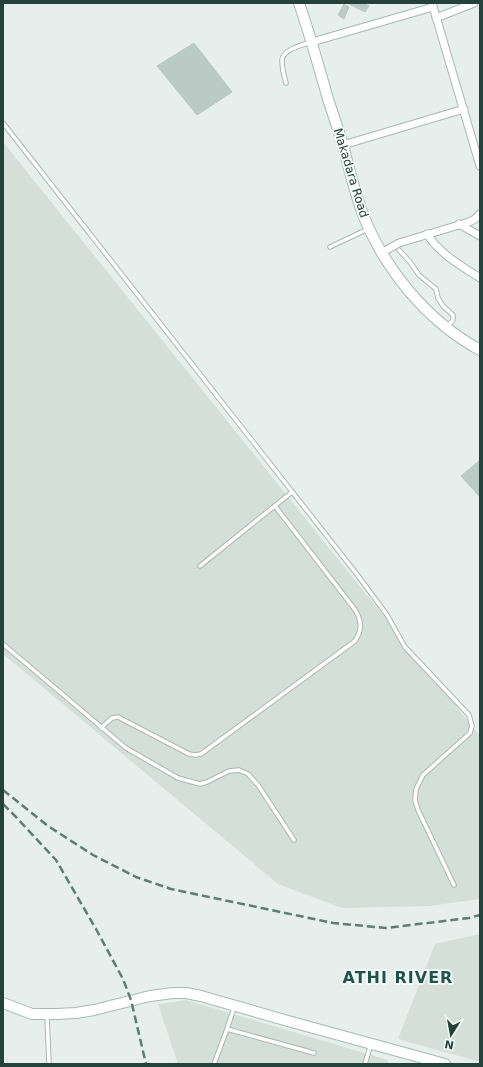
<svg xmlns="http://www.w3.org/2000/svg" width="483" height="1067" font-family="'DejaVu Sans',sans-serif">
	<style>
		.built { fill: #d4dfda }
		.building { fill: #bbcac4; stroke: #b8c9c2 }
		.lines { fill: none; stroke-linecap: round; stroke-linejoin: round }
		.lane-casing { stroke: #a8b8b2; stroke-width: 5.5 }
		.street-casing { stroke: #a8b8b2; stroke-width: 9 }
		.secondary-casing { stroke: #a4bbb3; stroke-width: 12 }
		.lane { stroke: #fff; stroke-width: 3.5 }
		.street { stroke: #fff; stroke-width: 7 }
		.secondary { stroke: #fff; stroke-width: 10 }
		.rail { stroke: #5f7d75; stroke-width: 2.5; stroke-dasharray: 8 4; stroke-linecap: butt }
		.labels { text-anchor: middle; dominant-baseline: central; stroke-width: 3.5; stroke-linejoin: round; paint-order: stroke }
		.street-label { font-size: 12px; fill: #24423a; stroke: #f7fbf9 }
		.district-label { font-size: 16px; font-weight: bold; letter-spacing: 1px; fill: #1f5548; stroke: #f7fbf9 }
	</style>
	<rect width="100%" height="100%" fill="#e6efeb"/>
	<g class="built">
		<polygon points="3,142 480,736 480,899 429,906 342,908 278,884 3,654"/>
		<polygon points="480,934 480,1062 398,1039 435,944"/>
		<polygon points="186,1000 388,1060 387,1064 178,1064 158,1004"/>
	</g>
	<g class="building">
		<polygon points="347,3 363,3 369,6 365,12"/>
		<polygon points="344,4 349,7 344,19 338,15"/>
		<polygon points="194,43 232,92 197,115 157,66"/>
		<polygon points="480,460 480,497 461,476"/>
	</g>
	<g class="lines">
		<defs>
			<g id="lane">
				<path d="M286,83C284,76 282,67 282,60C283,49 303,45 311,42"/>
				<polyline points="3,123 359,577 387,615 405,647 469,715 472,726 470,733 423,775 416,789 415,800 418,810 454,885"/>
				<polyline points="330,247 368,229"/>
				<polyline points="399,250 410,262 419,275 436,289 438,298 443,306 453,315 453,320 447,327"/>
				<polyline points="200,566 292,492"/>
				<polyline points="3,644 126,748 178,778 200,784 207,782 229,771 239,770 248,774 258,785 294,840"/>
				<path d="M101,728L112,718L118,717L189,754L195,755L201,754L355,641C362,630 362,623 356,611L275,506"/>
				<polyline points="47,1016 49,1064"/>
				<polyline points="227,1029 234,1008"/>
				<polyline points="214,1064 227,1029 314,1053"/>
				<polyline points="365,1064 371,1044"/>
			</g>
			<g id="street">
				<polyline points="432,3 480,166"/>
				<polyline points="436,18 474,3"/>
				<polyline points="312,42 433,7"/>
				<polyline points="343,145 464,109"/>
				<polyline points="459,224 480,236"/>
				<path d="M427,234C440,254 460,265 480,278"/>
				<polyline points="381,253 399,243 469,222 475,219 480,214"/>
			</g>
			<g id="secondary">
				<path d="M299,3C310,35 319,67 328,99C333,114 338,129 343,145C349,168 354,190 362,212C384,269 427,321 480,350"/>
				<polyline points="3,1003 32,1014 57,1014 76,1013 94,1010 150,996 173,993 186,993 201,996 288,1021 445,1064"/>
			</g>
		</defs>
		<use href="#lane" class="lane-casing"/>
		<use href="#street" class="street-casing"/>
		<use href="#secondary" class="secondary-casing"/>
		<use href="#lane" class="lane"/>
		<use href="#street" class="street"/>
		<use href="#secondary" class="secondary"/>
		<g class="rail">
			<polyline points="3,790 48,826 93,855 136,877 171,889 333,923 386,928 469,918 480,915"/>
			<polyline points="3,804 15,816 56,860 96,929 123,979 131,1000 146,1064"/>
		</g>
	</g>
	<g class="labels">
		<g class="street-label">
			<text transform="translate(351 173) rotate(73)">Makadara Road</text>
		</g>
		<g class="district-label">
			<text x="398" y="977">ATHI RIVER</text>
		</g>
	</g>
	<rect width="483" height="1067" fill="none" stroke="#24423a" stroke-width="8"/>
	<g transform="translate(451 1035) rotate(191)" stroke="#f7fbf9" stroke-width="3" paint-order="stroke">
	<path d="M0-3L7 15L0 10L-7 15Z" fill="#24423a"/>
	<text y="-6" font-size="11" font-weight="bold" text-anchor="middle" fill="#24423a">N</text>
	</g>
</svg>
